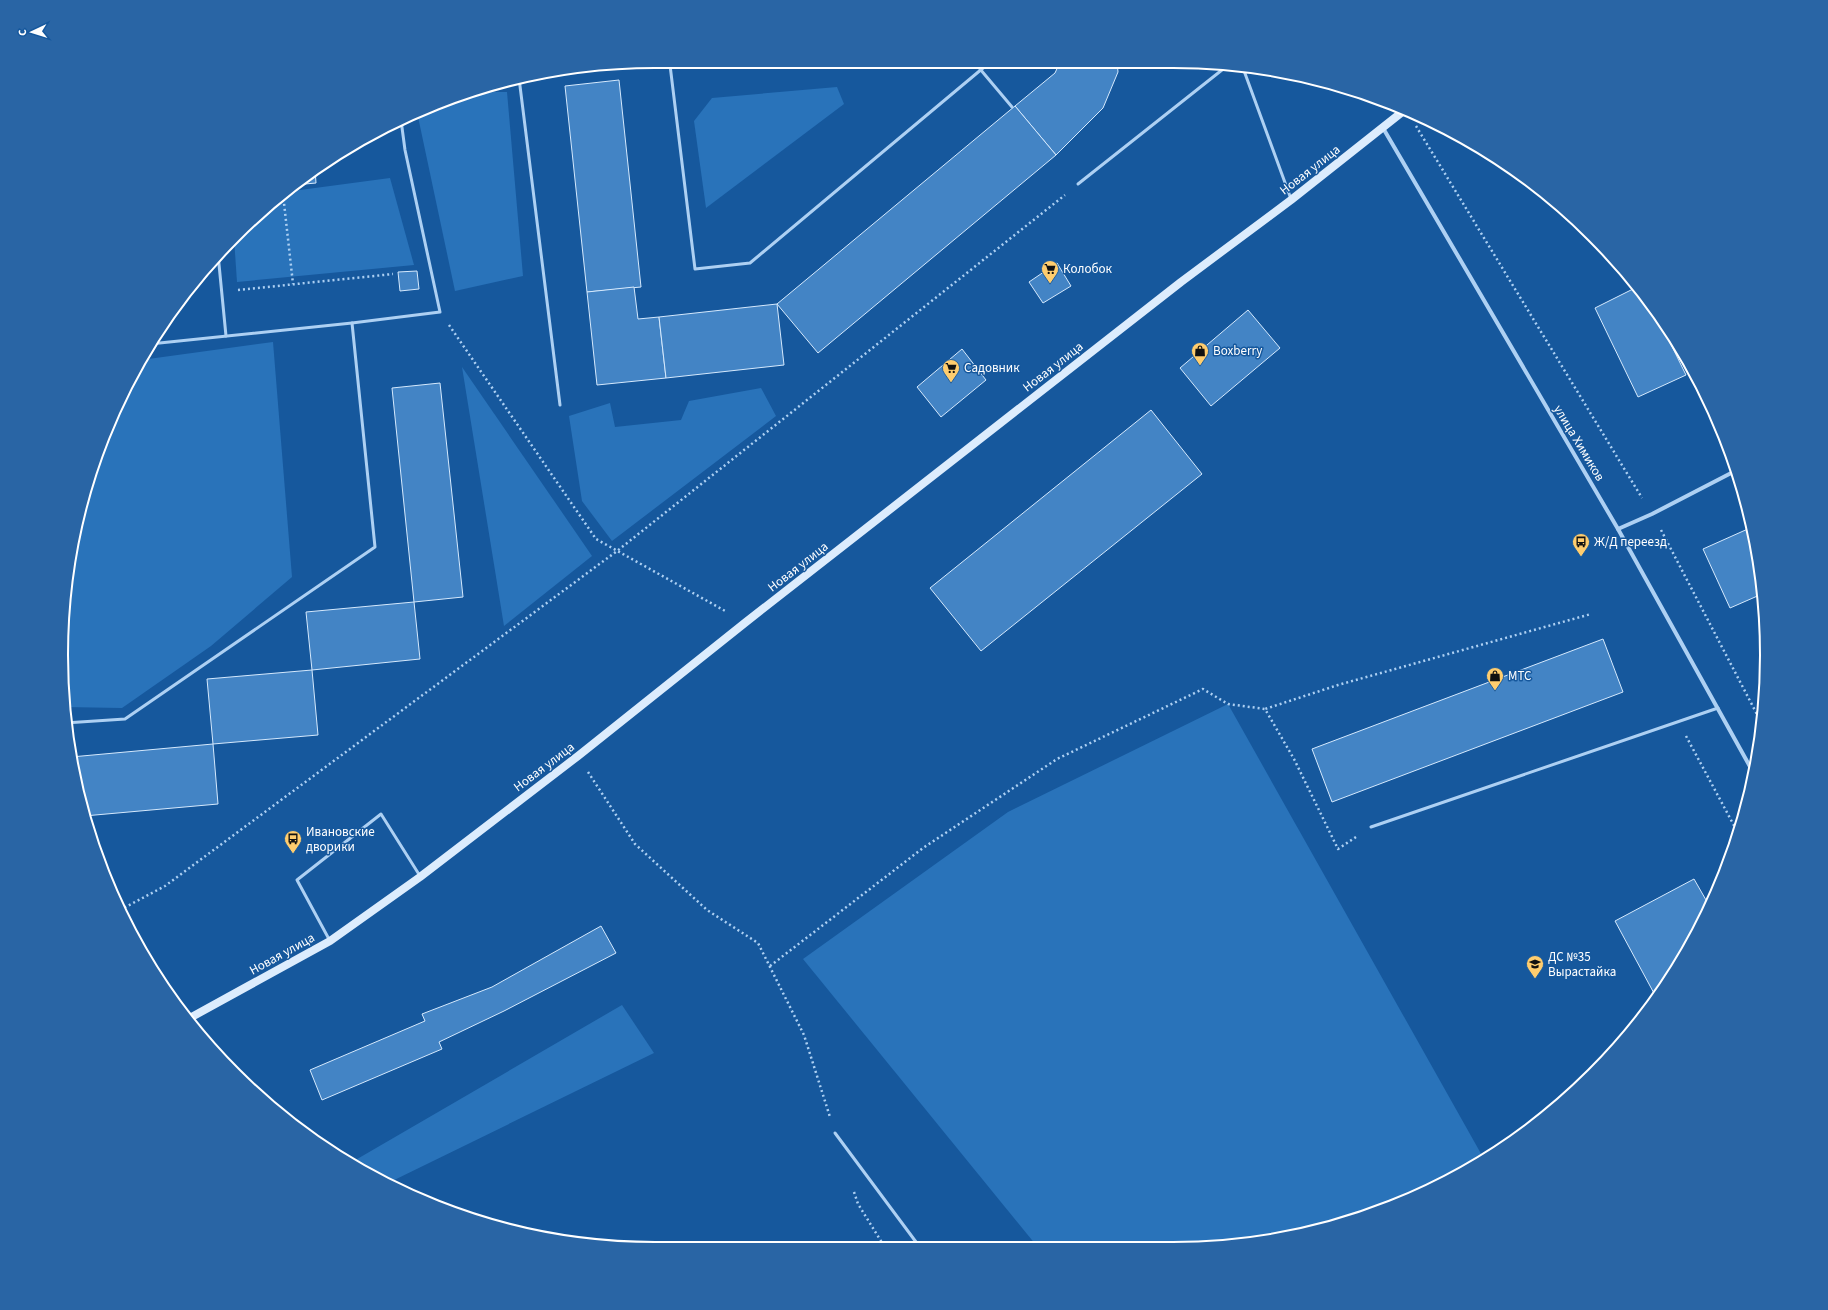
<svg xmlns="http://www.w3.org/2000/svg" width="1828" height="1310" font-family="'Source Sans 3',sans-serif">
	<style>
		.green { fill: #2973ba }
		.building { fill: #4384c5; stroke: #d5e9fd }
		.lines { fill: none; stroke-linecap: round; stroke-linejoin: round }
		.path { stroke: #add0f3; stroke-width: 2.5; stroke-dasharray: 2 3; stroke-linecap: butt }
		.lane { stroke: #add0f3; stroke-width: 3 }
		.street { stroke: #add0f3; stroke-width: 4 }
		.secondary { stroke: #dcecfd; stroke-width: 8 }
		.labels { text-anchor: middle; dominant-baseline: central; stroke-width: 3; stroke-linejoin: round; paint-order: stroke }
		.street-label { font-size: 13px; fill: #fff; stroke: #16589d }
		.poi-label { font-size: 13px; fill: #fff; stroke: #16589d; text-anchor: start }
		.rim { fill: none; stroke: #fff; stroke-width: 2 }
	</style>
	<rect width="100%" height="100%" fill="#16589d"/>
	<g class="green">
		<polygon points="837,87 844,104 706,208 694,121 712,98"/>
		<polygon points="470,92 507,92 523,276 455,291 417,112 427,106"/>
		<polygon points="390,178 414,265 237,282 234,238 264,208 285,192"/>
		<polygon points="273,342 292,577 211,646 122,708 64,707 61,655 72,539 92,464 122,392 141,360"/>
		<polygon points="462,367 592,556 504,626"/>
		<polygon points="761,388 776,416 612,541 582,501 569,416 610,403 615,427 681,420 689,401"/>
		<polygon points="1228,704 1484,1159 1470,1169 1401,1204 1327,1229 1251,1244 1036,1245 803,959 1008,812"/>
		<polygon points="622,1005 654,1053 386,1184 352,1162"/>
	</g>
	<g class="building">
		<polygon points="1117,61 1118,72 1103,108 1056,155 1015,106 1055,73 1060,62"/>
		<polygon points="619,80 641,287 587,292 565,86"/>
		<polygon points="1015,106 1056,155 818,353 777,304"/>
		<polygon points="315,169 316,183 294,185"/>
		<polygon points="1057,263 1071,286 1043,303 1029,282"/>
		<polygon points="417,271 419,289 400,291 398,272"/>
		<polygon points="634,287 638,319 659,317 666,378 597,385 587,292"/>
		<polygon points="1637,287 1657,316 1686,375 1638,397 1595,308"/>
		<polygon points="777,304 784,365 666,378 659,317"/>
		<polygon points="1248,310 1280,348 1211,406 1180,368"/>
		<polygon points="962,349 986,380 941,417 917,387"/>
		<polygon points="440,383 463,597 414,602 392,388"/>
		<polygon points="1151,410 1202,474 981,651 930,588"/>
		<polygon points="1750,528 1762,578 1762,594 1730,608 1703,549"/>
		<polygon points="414,602 420,659 312,670 306,612"/>
		<polygon points="1603,639 1623,692 1332,802 1312,749"/>
		<polygon points="312,670 318,735 213,744 207,679"/>
		<polygon points="213,744 218,804 84,816 71,757"/>
		<polygon points="1694,879 1710,907 1706,918 1656,997 1615,921"/>
		<polygon points="601,926 616,953 504,1011 439,1042 442,1049 322,1100 310,1070 425,1021 422,1014 492,987"/>
	</g>
	<g class="lines">
		<g class="path">
			<polyline points="1416,126 1642,498"/>
			<polyline points="283,194 293,284"/>
			<polyline points="238,290 393,274"/>
			<polyline points="449,325 596,539 727,612"/>
			<polyline points="1661,530 1761,722"/>
			<polyline points="1686,736 1738,833"/>
			<polyline points="588,772 635,844 707,910 758,943 804,1035 830,1117"/>
			<polyline points="1356,837 1338,849 1294,759 1265,709 1338,685 1591,614"/>
			<polyline points="120,910 165,886 617,551 1065,195"/>
			<polyline points="770,966 923,848 1057,759 1203,689 1228,704 1265,709"/>
			<polyline points="854,1192 858,1204 884,1246"/>
		</g>
		<g class="lane">
			<polyline points="670,65 695,269 750,263 989,63"/>
			<polyline points="1243,68 1291,199"/>
			<polyline points="980,69 1012,107"/>
			<polyline points="519,78 560,405"/>
			<polyline points="1078,184 1227,66"/>
			<polyline points="218,254 226,336"/>
			<polyline points="150,344 352,323 440,312 405,150 401,120"/>
			<polyline points="65,723 125,719 375,547 352,323"/>
			<polyline points="1371,827 1718,708"/>
			<polyline points="330,941 297,880 381,814 420,876"/>
			<polyline points="835,1133 919,1246"/>
		</g>
		<g class="street">
			<polyline points="1383,128 1618,529 1753,772"/>
			<polyline points="1618,529 1652,514 1737,470"/>
		</g>
		<polyline class="secondary" points="188,1019 330,941 420,877 578,756 746,622 1181,282 1291,200 1406,109"/>
	</g>
	<defs>
		<symbol id="supermarket-pin" viewBox="-11 -11 22 30"><path d="M0 17L-7.5 6A9.5 9.5 0 1 1 7.5 6Z" fill="#ffcd6e" stroke="#16589d"/><path d="M-6-5.5h2.5l.6 2H6L4.5 2H-2.5L-4.4-4H-6ZM-1.5 3.2a1.3 1.3 0 1 0 .1 0ZM3 3.2a1.3 1.3 0 1 0 .1 0Z" fill="#111"/></symbol>
		<symbol id="shop-pin" viewBox="-11 -11 22 30"><path d="M0 17L-7.5 6A9.5 9.5 0 1 1 7.5 6Z" fill="#ffcd6e" stroke="#16589d"/><path d="M-5-2.5h2.3a2.7 3.5 0 0 1 5.4 0H5L5.5 6h-11ZM-1.5-2.5h3a1.5 2.3 0 0 0-3 0Z" fill="#111"/></symbol>
		<symbol id="bus-pin" viewBox="-11 -11 22 30"><path d="M0 17L-7.5 6A9.5 9.5 0 1 1 7.5 6Z" fill="#ffcd6e" stroke="#16589d"/><path d="M-5-6H5V4H4V6H2V4H-2V6H-4V4H-5ZM-3.5-4V0h7V-4ZM-3.5 1.2v1.5H-2V1.2ZM2 1.2v1.5H3.5V1.2Z" fill="#111"/></symbol>
		<symbol id="school-pin" viewBox="-11 -11 22 30"><path d="M0 17L-7.5 6A9.5 9.5 0 1 1 7.5 6Z" fill="#ffcd6e" stroke="#16589d"/><path d="M0-5L7-2L0 1L-7-2ZM-4 1L0 2.5L4 1V4Q0 6-4 4Z" fill="#111"/></symbol>
	</defs>
	<g fill-rule="evenodd">
		<use href="#supermarket-pin" x="1040" y="259" width="20" height="27"/>
		<use href="#shop-pin" x="1190" y="341" width="20" height="27"/>
		<use href="#supermarket-pin" x="941" y="358" width="20" height="27"/>
		<use href="#bus-pin" x="1571" y="532" width="20" height="27"/>
		<use href="#shop-pin" x="1485" y="666" width="20" height="27"/>
		<use href="#bus-pin" x="283" y="829" width="20" height="27"/>
		<use href="#school-pin" x="1525" y="954" width="20" height="27"/>
	</g>
	<g class="labels">
		<g class="street-label">
			<text transform="translate(1310 170) rotate(-38)">Новая улица</text>
			<text transform="translate(1053 367) rotate(-38)">Новая улица</text>
			<text transform="translate(1579 443) rotate(59)">улица Химиков</text>
			<text transform="translate(798 567) rotate(-38)">Новая улица</text>
			<text transform="translate(544 767) rotate(-37)">Новая улица</text>
			<text transform="translate(282 954) rotate(-29)">Новая улица</text>
		</g>
		<g class="poi-label">
			<text x="1063" y="269">Колобок</text>
			<text x="1213" y="351">Boxberry</text>
			<text x="964" y="368">Садовник</text>
			<text x="1594" y="542">Ж/Д переезд</text>
			<text x="1508" y="676">МТС</text>
			<text x="306" y="832">Ивановские<tspan x="306" dy="15">дворики</tspan></text>
			<text x="1548" y="957">ДС №35<tspan x="1548" dy="15">Вырастайка</tspan></text>
		</g>
	</g>
	<path d="M0 0H1828V1310H0ZM655 68H1173A587 587 0 0 1 1760 655V655A587 587 0 0 1 1173 1242H655A587 587 0 0 1 68 655V655A587 587 0 0 1 655 68Z" fill="#2965a5" fill-rule="evenodd"/>
	<path class="rim" d="M655 68H1173A587 587 0 0 1 1760 655V655A587 587 0 0 1 1173 1242H655A587 587 0 0 1 68 655V655A587 587 0 0 1 655 68Z"/>
	<g transform="translate(32 32) rotate(266)" stroke="#16589d" stroke-width="3" paint-order="stroke">
	<path d="M0-3L7 15L0 10L-7 15Z" fill="#ffffff"/>
	<text y="-6" font-size="11" font-weight="bold" text-anchor="middle" fill="#ffffff">С</text>
	</g>
</svg>
